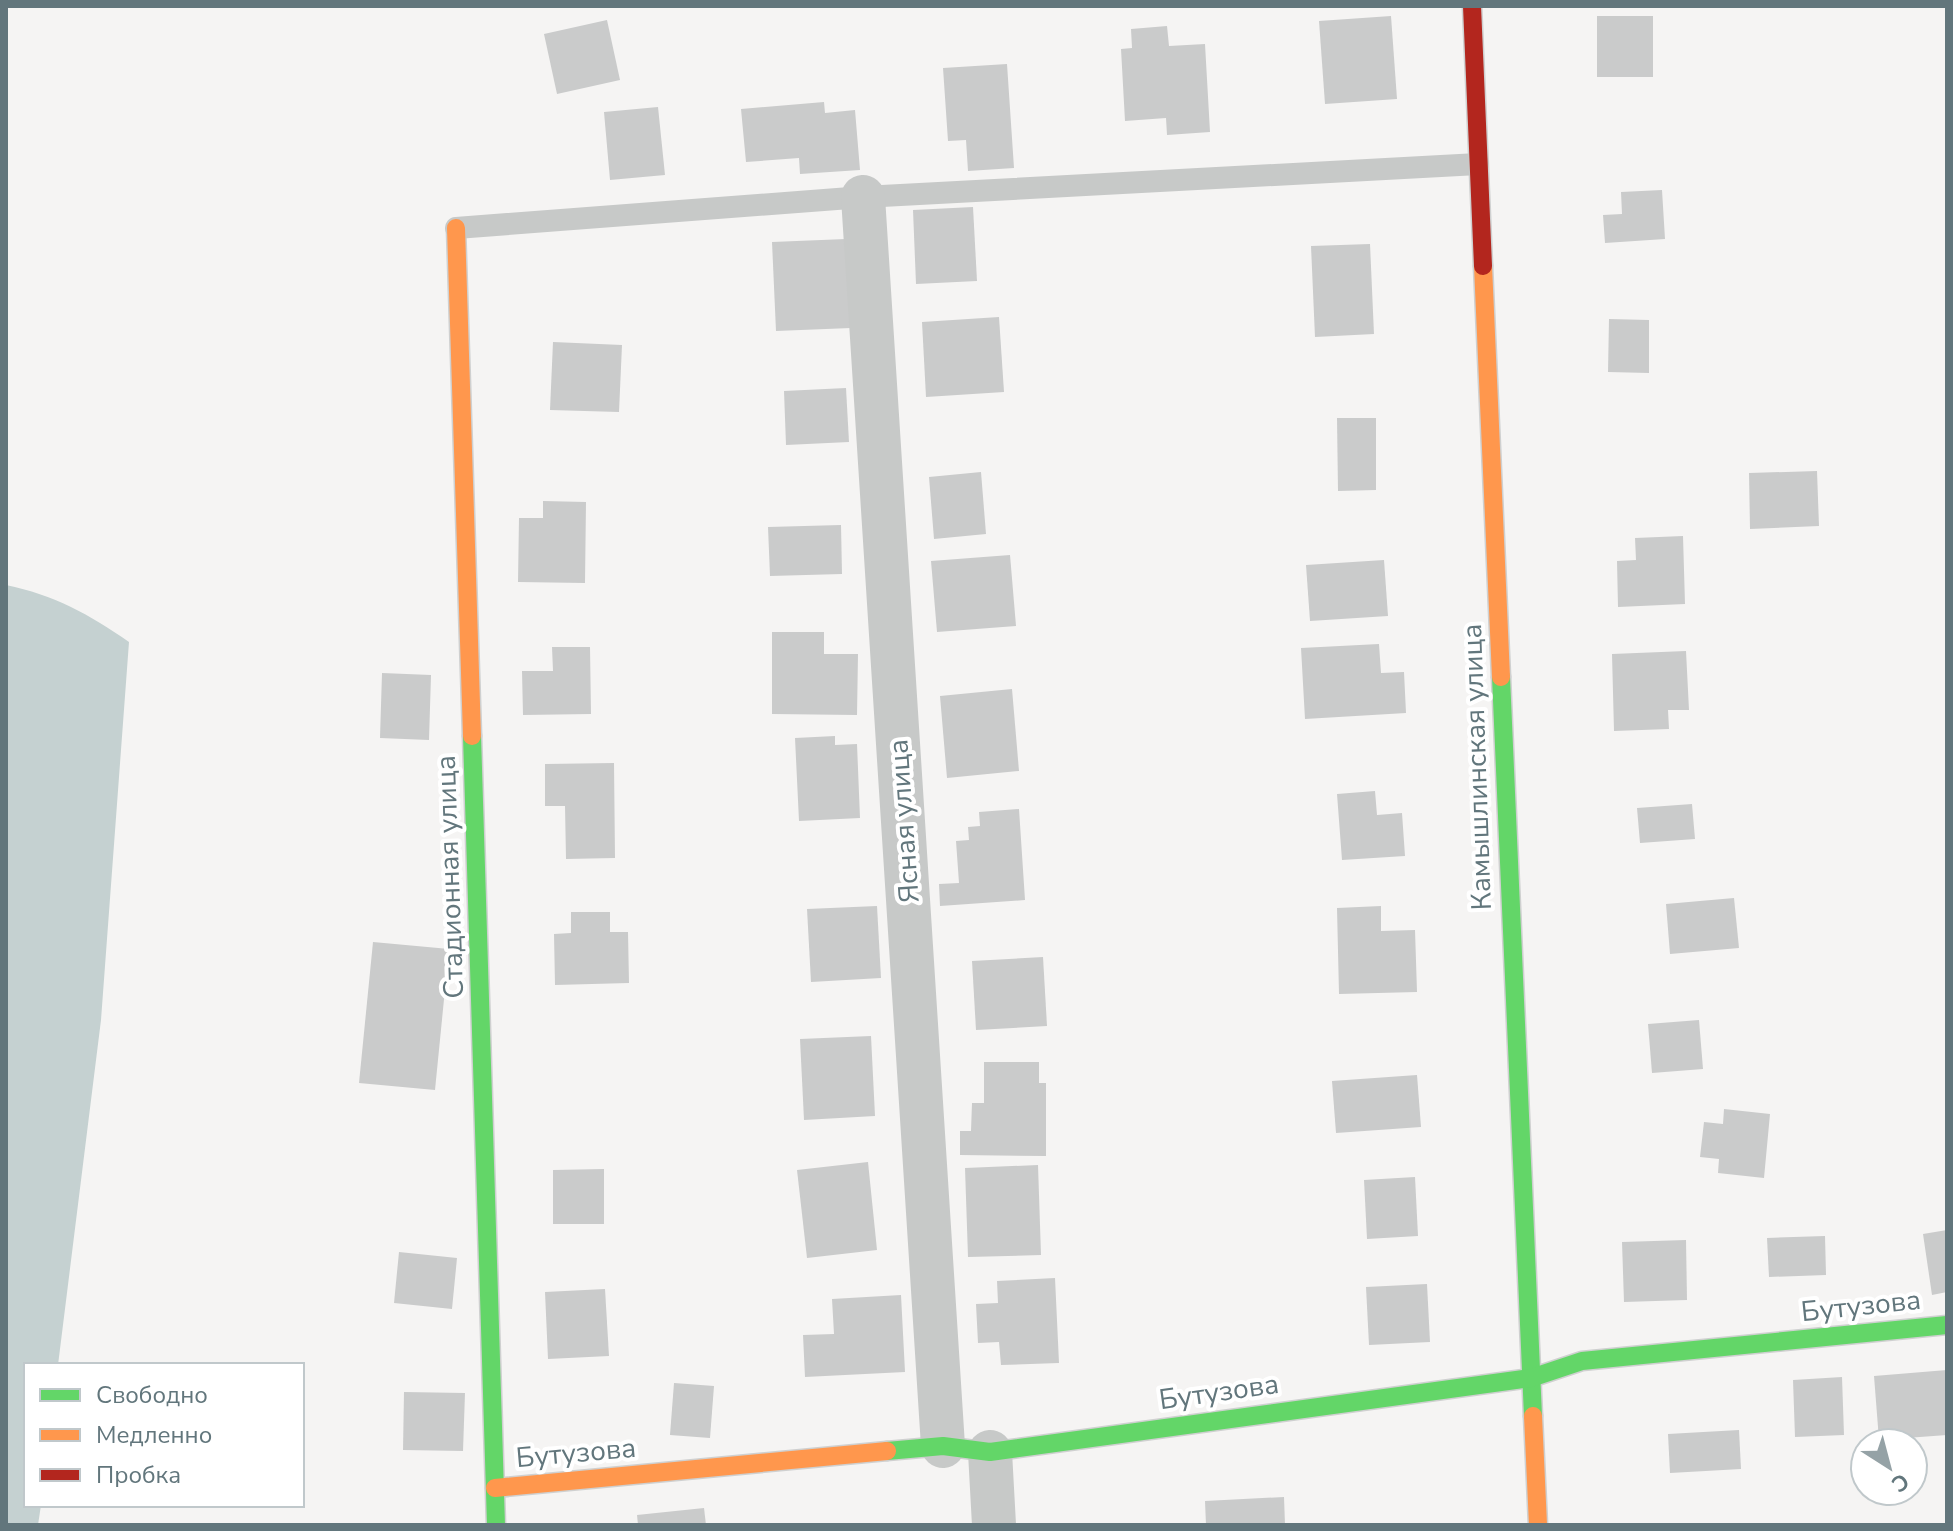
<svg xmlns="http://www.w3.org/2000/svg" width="1953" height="1531" font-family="'Nunito Sans',sans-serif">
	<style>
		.water { fill: #c5d1d1 }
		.building { fill: #cacbcb }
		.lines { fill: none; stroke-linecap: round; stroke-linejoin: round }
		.fast-casing { stroke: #cfd0d0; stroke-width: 21 }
		.slow-casing { stroke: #cfd0d0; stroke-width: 21 }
		.jam-casing { stroke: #cfd0d0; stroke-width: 21 }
		.lane { stroke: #c7c9c8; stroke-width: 22 }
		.street { stroke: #c7c9c8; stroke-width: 44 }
		.fast { stroke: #63d668; stroke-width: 18 }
		.slow { stroke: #ff974d; stroke-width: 18 }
		.jam { stroke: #b3261e; stroke-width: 18 }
		.labels { text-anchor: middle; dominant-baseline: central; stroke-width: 8; stroke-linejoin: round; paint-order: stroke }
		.street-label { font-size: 28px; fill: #62767c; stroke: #fff }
	</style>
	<rect width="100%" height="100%" fill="#f5f4f3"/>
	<path class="water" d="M6,585C54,595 89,614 129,642L101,1020L58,1365H26V1505H41L38,1525H6Z"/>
	<g class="building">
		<polygon points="1391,16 1397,99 1325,104 1319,21"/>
		<rect x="1597" y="16" width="56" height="61"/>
		<polygon points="607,20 620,80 557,94 544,34"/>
		<polygon points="1167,26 1169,46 1205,44 1210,132 1167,135 1166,118 1125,121 1121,49 1132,48 1131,29"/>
		<polygon points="1007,64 1014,168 968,171 966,140 948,141 943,68"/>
		<polygon points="824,102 825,113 855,110 860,170 800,174 799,158 746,162 741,109"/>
		<polygon points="658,107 665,175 610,180 604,112"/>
		<polygon points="1662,190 1665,239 1605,243 1603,215 1622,214 1621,192"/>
		<polygon points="973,207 977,281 916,284 913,210"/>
		<polygon points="846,239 851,328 776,331 772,242"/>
		<polygon points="1370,244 1374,334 1315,337 1311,246"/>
		<polygon points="999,317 1004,392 926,397 922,322"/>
		<polygon points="1609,319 1649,320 1649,373 1608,372"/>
		<polygon points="553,342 622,345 619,412 550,410"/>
		<polygon points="846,388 849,442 786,445 784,391"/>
		<polygon points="1337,418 1376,418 1376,490 1338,491"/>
		<polygon points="1817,471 1819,526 1750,529 1749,473"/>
		<polygon points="981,472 986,534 934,539 929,477"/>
		<polygon points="543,501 586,502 585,583 518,582 519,518 543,518"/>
		<polygon points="841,525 842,574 770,576 768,527"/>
		<polygon points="1683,536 1685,604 1618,607 1617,561 1636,560 1635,538"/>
		<polygon points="1010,555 1016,626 937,632 931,561"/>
		<polygon points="1384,560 1388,616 1310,621 1306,565"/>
		<polygon points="772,632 824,632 824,654 858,654 857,715 772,714"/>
		<polygon points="1379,644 1381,673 1404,672 1406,713 1305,719 1301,648"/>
		<polygon points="552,647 590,647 591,714 523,715 522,671 553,671"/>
		<polygon points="1686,651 1689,710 1668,710 1669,729 1614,731 1612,654"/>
		<polygon points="382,673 431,675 429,740 380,738"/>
		<polygon points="1012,689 1019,771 947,778 940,696"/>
		<polygon points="835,736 835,745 857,744 860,818 799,821 795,738"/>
		<polygon points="614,763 615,858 566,859 565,806 545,806 545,764"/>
		<polygon points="1375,791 1377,815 1402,813 1405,856 1342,860 1337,794"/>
		<polygon points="1692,804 1695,839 1640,843 1637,808"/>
		<polygon points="1019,809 1025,900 940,906 939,884 959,883 956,841 969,840 968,827 980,826 979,812"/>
		<polygon points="1734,898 1739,948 1670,954 1666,904"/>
		<polygon points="877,906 881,978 811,982 807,909"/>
		<polygon points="1381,906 1381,931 1415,930 1417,992 1339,994 1337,908"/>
		<polygon points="571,912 610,912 610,932 628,932 629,983 555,985 554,934 571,933"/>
		<polygon points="373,942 449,949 435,1090 359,1083"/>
		<polygon points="1043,957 1047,1026 976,1030 972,961"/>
		<polygon points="1699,1020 1703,1069 1652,1073 1648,1024"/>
		<polygon points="871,1036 875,1116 804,1120 800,1039"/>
		<polygon points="984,1062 1039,1062 1039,1083 1046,1083 1046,1156 960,1155 960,1131 971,1131 972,1103 984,1103"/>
		<polygon points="1417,1075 1421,1127 1336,1133 1332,1081"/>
		<polygon points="1724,1109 1770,1114 1764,1178 1718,1173 1719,1159 1700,1157 1704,1122 1723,1124"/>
		<polygon points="868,1162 877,1250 807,1258 797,1170"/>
		<polygon points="1038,1165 1041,1255 968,1257 965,1168"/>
		<polygon points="604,1169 604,1224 553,1224 553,1170"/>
		<polygon points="1415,1177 1418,1236 1367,1239 1364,1180"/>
		<polygon points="1947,1230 1947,1292 1932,1295 1923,1234"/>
		<polygon points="1825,1236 1826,1275 1769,1277 1767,1238"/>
		<polygon points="1686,1240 1687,1300 1624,1302 1622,1242"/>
		<polygon points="399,1252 457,1258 452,1309 394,1303"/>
		<polygon points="1055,1278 1059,1363 1001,1365 999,1342 978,1343 976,1304 998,1303 997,1281"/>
		<polygon points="1427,1284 1430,1342 1369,1345 1366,1287"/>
		<polygon points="605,1289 609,1356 548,1359 545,1292"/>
		<polygon points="901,1295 905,1372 805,1377 803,1335 834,1334 832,1299"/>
		<polygon points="1947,1370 1947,1435 1879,1440 1874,1376"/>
		<polygon points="1842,1377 1844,1435 1795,1437 1793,1380"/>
		<polygon points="674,1383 714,1386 710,1438 670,1435"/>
		<polygon points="404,1392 465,1393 463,1451 403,1450"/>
		<polygon points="1739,1430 1741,1469 1670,1473 1668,1434"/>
		<polygon points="1284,1497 1285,1525 1206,1525 1205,1501"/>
		<polygon points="704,1508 706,1525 638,1525 637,1515"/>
	</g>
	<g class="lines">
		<defs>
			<g id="fast">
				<polyline points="1501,677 1533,1416"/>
				<polyline points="472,736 496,1525"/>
				<polyline points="887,1451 943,1446 990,1452 1531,1378 1582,1361 1947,1325"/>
			</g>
			<g id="slow">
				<polyline points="456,228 472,736"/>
				<polyline points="1483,266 1501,677"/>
				<polyline points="1533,1416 1538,1525"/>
				<polyline points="495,1488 887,1451"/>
			</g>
			<polyline id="jam" points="1472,6 1483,266"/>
		</defs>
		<use href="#fast" class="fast-casing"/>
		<use href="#slow" class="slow-casing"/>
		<use href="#jam" class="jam-casing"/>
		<polyline class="lane" points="456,228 863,197 1478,164"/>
		<g class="street">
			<polyline points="863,197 943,1446"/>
			<polyline points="990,1452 994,1525"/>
		</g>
		<use href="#fast" class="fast"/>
		<use href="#slow" class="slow"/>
		<use href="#jam" class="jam"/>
	</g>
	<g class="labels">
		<g class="street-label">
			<text transform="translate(1477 767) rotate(-92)">Камышлинская улица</text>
			<text transform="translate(904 821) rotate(-94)">Ясная улица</text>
			<text transform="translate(450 877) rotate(-92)">Стадионная улица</text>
			<text transform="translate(1861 1306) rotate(-6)">Бутузова</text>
			<text transform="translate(1219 1392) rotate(-8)">Бутузова</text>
			<text transform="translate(576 1453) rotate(-5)">Бутузова</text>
		</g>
	</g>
	<rect width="1953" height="1531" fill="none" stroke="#62767c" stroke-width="16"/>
	<rect x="24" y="1363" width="280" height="144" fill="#ffffff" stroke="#c0c8cb" stroke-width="2"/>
	<rect x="40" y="1389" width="40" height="12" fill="#63d668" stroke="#c0c8cb" stroke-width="2"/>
	<text x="96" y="1403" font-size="24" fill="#62767c">Свободно</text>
	<rect x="40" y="1429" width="40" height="12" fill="#ff974d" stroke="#c0c8cb" stroke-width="2"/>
	<text x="96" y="1443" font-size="24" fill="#62767c">Медленно</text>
	<rect x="40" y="1469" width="40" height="12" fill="#b3261e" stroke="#c0c8cb" stroke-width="2"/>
	<text x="96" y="1483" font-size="24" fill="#62767c">Пробка</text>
	<g transform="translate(1889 1467) rotate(144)"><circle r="38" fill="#ffffff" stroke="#c0c8cb" stroke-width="2"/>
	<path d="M0-6L14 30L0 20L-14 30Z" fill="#95a2a6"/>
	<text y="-12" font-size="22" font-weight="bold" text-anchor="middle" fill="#62767c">С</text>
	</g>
</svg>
